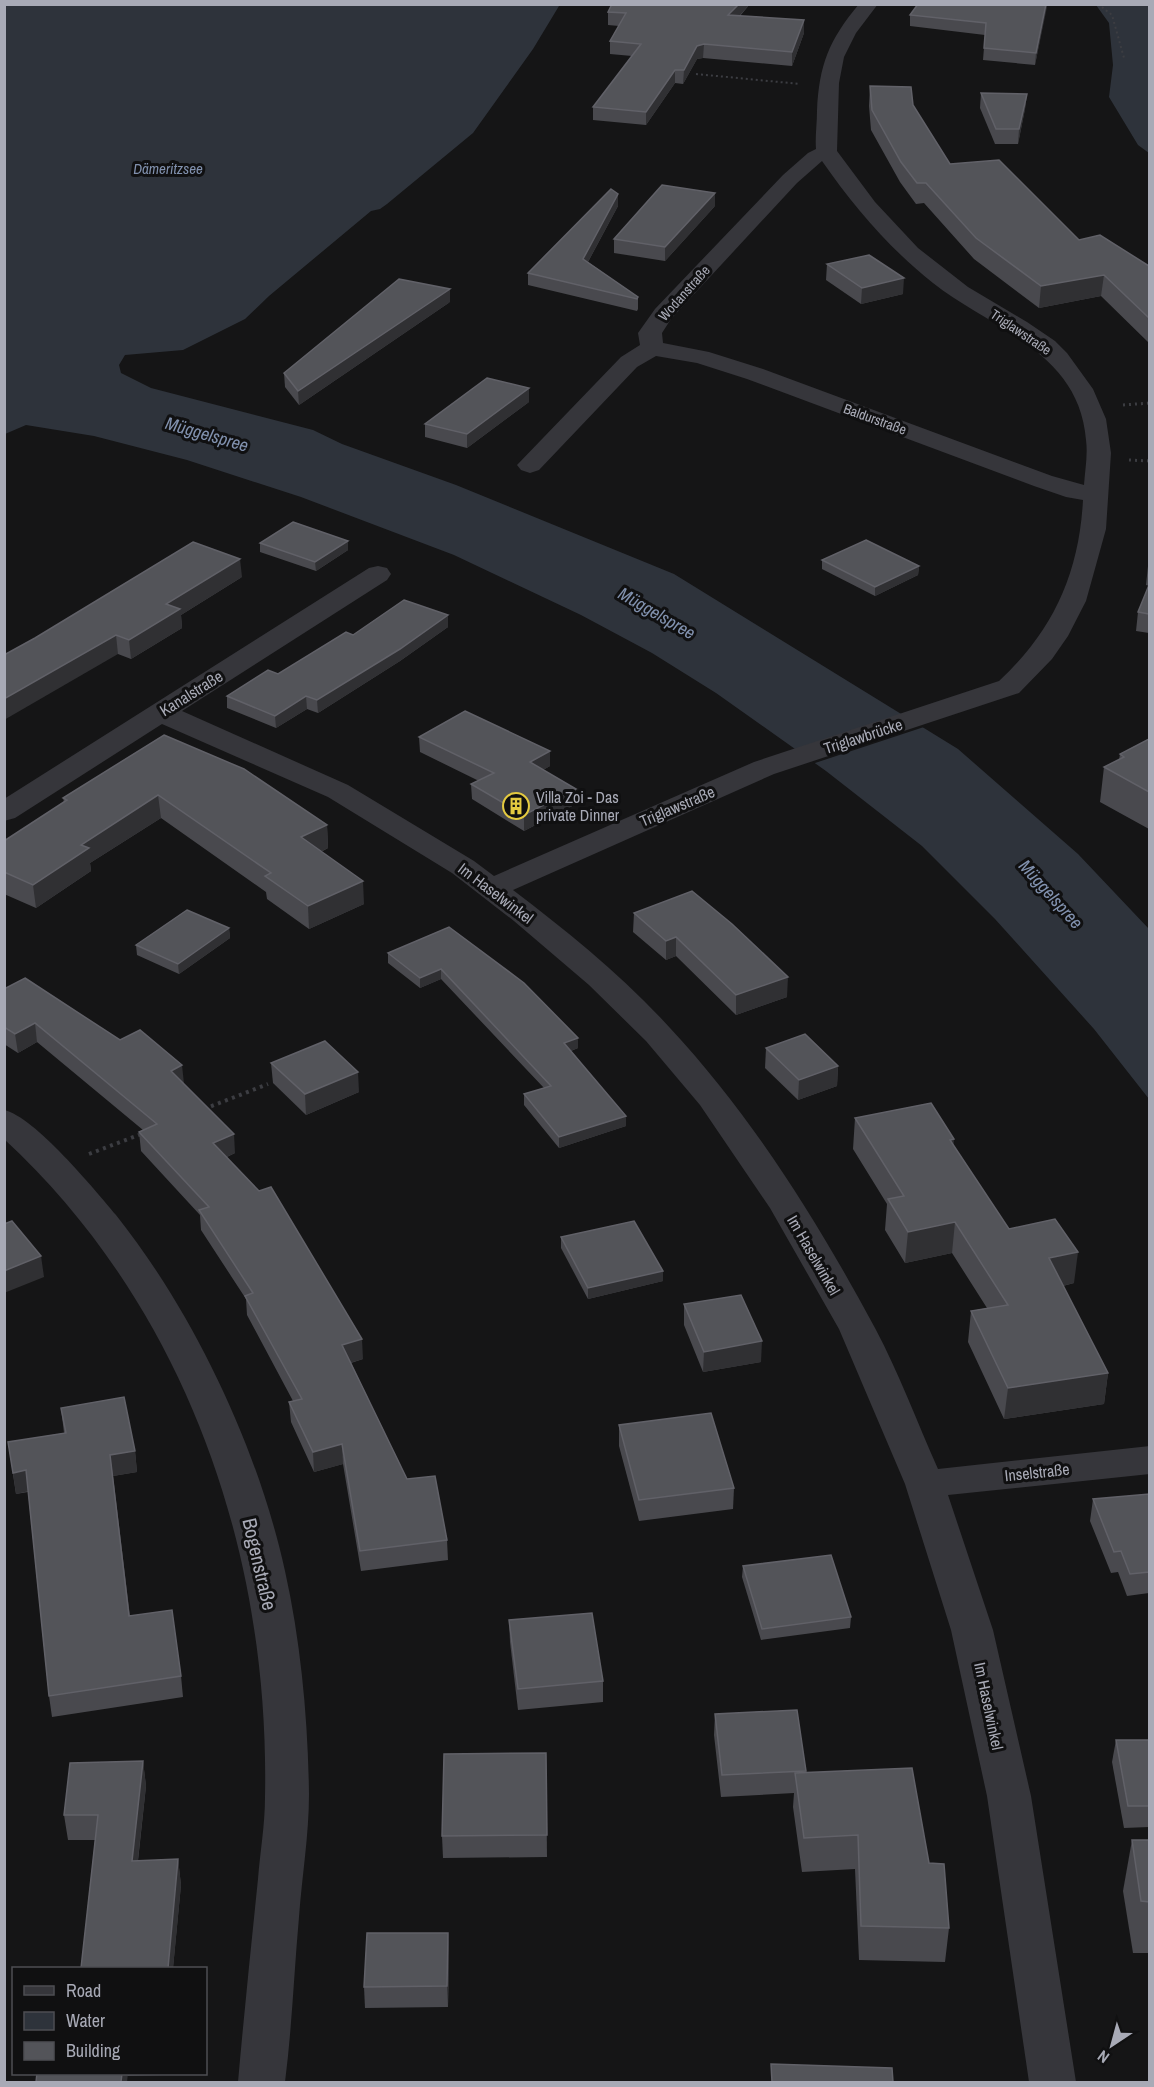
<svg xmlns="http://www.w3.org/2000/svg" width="1154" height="2087" font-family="'Archivo Narrow',sans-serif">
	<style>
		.water { fill: #2e333b }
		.pier { fill: #151516 }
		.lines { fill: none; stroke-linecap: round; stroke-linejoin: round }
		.path-far2 { stroke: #3c3d42; stroke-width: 2; stroke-dasharray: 2 3; stroke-linecap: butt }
		.path-far1 { stroke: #3c3d42; stroke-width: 3; stroke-dasharray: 2 4; stroke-linecap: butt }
		.path { stroke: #3c3d42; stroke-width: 4; stroke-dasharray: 3 4.5; stroke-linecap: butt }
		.street { fill: #36363b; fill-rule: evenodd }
		.wall { fill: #49494e }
		.shaded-wall { fill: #303033 }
		.building { fill: #535459; stroke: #616168; stroke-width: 1.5 }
		.labels { text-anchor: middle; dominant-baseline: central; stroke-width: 6; stroke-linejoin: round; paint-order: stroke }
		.far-street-label { font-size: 14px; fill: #a8aab6; stroke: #101011 }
		.far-water-label { font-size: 15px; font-style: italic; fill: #8191ae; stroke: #101011 }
		.street-label { font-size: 16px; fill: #a8aab6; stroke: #101011 }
		.poi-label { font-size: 16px; fill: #a8aab6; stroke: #101011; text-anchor: start }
		.water-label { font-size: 18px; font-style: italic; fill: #8191ae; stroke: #101011 }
		.near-street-label { font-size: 20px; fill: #a8aab6; stroke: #101011 }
	</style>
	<rect width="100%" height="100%" fill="#151516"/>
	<g class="water">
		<polygon points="5,5 565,5 559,6 533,49 473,133 387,204 380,209 371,211 269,296 245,319 183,350 125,355 119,365 121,373 151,388 313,430 342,444 456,485 674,574 958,749 1078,854 1149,929 1149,1099 1094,1029 995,919 922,846 826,771 716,693 652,653 581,615 454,555 301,497 187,460 94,436 26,425 5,434"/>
		<polygon points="1096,5 1149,5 1149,153 1138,145 1109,97 1113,65 1109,23"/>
	</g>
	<polygon class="pier" points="909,715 927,726 812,764 794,752"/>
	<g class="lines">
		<g class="path-far2">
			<polyline points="1098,4 1112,15 1124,58"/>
			<polyline points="696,74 800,84"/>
		</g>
		<g class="path-far1">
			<polyline points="1123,405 1150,403"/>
			<polyline points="1129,460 1150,461"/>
		</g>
		<g class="path">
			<polyline points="204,1109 268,1084"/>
			<polyline points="89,1154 144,1133"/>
		</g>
		<g class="street">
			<path d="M859,4H878L856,33L844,57L839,83L837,151L875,202L918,248L968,287L1027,322L1055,341L1067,353L1093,389L1106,419L1111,453L1106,529L1086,601L1068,636L1052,659L1019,693L774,774L513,890C568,932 624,977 670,1028C752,1116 818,1222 875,1328C899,1373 917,1422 938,1469L1150,1446V1474L948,1495L993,1630L1031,1796L1076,2082H1029L987,1796L951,1630L905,1484L839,1329L770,1208L700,1105L646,1041L589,985L514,921L452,873L328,797L162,724L15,818L4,821V799L369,568L378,566L387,568L391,574L387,580L182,711L348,785L474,861L494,876L754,762L999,681C1053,631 1079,574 1083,500L1066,497L1034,486L747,379L697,363L656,356L637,367L539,470L530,473L521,470L517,465L621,357L640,345L638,333L655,309L783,175L808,153L816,149C815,137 817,124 817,111C819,65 829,40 859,4ZM822,161C854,207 889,248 933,283C991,329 1079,351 1086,440C1088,455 1085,470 1084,485L1052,476L763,369L709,352L663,343L662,333L671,319L797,183Z"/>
			<path d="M4,1110C35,1117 94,1189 116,1215C194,1313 258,1448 285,1571C301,1643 308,1720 309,1794C309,1835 302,1876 299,1917C294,1972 292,2028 285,2082H238C244,2014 251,1947 258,1879C260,1852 265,1825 265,1797C270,1553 186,1307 4,1139Z"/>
		</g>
	</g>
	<g class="wall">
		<polygon points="612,4 750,4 740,16 804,20 804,33 792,66 703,58 697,59 683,84 675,83 646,125 593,120 593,107 632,56 610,54 610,41 619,26 608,25 608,12"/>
		<polygon points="918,4 1047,4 1035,65 983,60 985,35 910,26 910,15"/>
		<polygon points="870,86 913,105 950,164 1079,240 1149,266 1149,343 1101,296 1039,308 974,259 924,203 916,204 900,182 871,130 869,106"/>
		<polygon points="981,93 1027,94 1025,109 1018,144 995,144 980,108"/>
		<polygon points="618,194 618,206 588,262 638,297 638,309 637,311 528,285 528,273"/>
		<polygon points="715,206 665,261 614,253 614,239"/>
		<polygon points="827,264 903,294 861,304 826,280"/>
		<polygon points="450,302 299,405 285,387 284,373"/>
		<polygon points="529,402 467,448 425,437 425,424"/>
		<polygon points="348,541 348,550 316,571 260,552 260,543"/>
		<polygon points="822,560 919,566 918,575 875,596 822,569"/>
		<polygon points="1149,563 1149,633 1136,631 1138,612 1149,586 1146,585 1148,566"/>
		<polygon points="242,577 181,615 182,628 131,659 118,654 4,655"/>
		<polygon points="448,615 448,627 400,661 318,713 307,709 276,728 227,708 227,696 278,674 353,635"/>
		<polygon points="164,735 327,825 328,848 321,852 364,904 309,929 267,899 266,892 161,818 90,863 91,871 36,908 4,894 4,841 64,802 63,798"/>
		<polygon points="419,737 550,751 550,766 543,770 576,804 524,831 472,799 471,784 479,781 420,752"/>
		<polygon points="1149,739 1149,829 1100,802 1104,767 1119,760 1120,754"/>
		<polygon points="634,913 787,997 736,1015 676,956 666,960 633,932"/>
		<polygon points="449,927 578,1048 571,1051 626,1116 626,1126 559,1148 524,1105 524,1094 544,1088 441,979 420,988 388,963 388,953"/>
		<polygon points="229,928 230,938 179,974 137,955 136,945"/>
		<polygon points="4,989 184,1084 235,1153 227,1157 363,1359 351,1363 407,1479 447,1540 448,1560 361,1571 343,1464 314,1472 291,1422 289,1402 293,1401 247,1315 246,1299 201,1230 200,1215 141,1151 139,1132 143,1130 37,1042 18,1053 4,1044"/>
		<polygon points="766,1048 838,1066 837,1086 798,1100 765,1068"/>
		<polygon points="271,1063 359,1092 306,1115 273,1083"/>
		<polygon points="855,1118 954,1146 1009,1229 1074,1283 1063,1286 1108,1373 1104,1404 1004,1419 968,1342 971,1311 987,1308 952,1253 905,1263 885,1230 887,1204 853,1149"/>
		<polygon points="561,1237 663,1271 663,1281 588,1299 561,1248"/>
		<polygon points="684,1304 761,1362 703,1372 684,1325"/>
		<polygon points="61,1408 135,1451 137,1472 113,1476 130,1616 181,1676 183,1697 52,1717 49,1696 28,1492 16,1494 8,1442 64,1433"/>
		<polygon points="619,1425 734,1488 733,1509 639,1521 619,1446"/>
		<polygon points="1149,1494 1149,1593 1127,1596 1118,1572 1111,1573 1090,1521 1093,1499"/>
		<polygon points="743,1566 851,1617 850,1628 761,1640 742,1577"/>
		<polygon points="509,1620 603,1681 603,1702 518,1710 510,1642"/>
		<polygon points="797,1710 806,1772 929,1863 949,1928 945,1962 859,1960 855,1869 802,1872 793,1807 794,1793 721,1797 714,1735 715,1714"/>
		<polygon points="1116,1740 1149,1740 1149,1827 1124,1828 1112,1762"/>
		<polygon points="546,1753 547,1857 443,1858 442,1836"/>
		<polygon points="143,1761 146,1786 138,1861 178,1859 181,1885 173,1968 81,1968 95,1840 68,1840 64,1815"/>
		<polygon points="1132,1840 1149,1840 1149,1953 1133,1953 1123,1891"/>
		<polygon points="448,1933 449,1955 448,2007 365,2008 364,1987"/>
		<polygon points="37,2073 164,2073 163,2075 128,2076"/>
	</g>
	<g class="shaded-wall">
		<polygon points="739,4 750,4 728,28 728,15"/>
		<polygon points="1046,4 1047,4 1047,7 1035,65 1036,53"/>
		<polygon points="804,20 804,33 792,66 792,52"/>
		<polygon points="704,44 703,58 697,59 683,84 684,70 697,46"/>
		<polygon points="675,70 675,83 646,125 646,112"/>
		<polygon points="1027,94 1025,109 1018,144 1019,129"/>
		<polygon points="715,193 715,206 665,261 665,247"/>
		<polygon points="618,194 618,206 583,271 583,259"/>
		<polygon points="1104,275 1101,296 1039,308 1041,286"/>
		<polygon points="904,278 903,294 861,304 862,288"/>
		<polygon points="450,289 450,302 299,405 298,391"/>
		<polygon points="529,388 529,402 467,448 467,434"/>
		<polygon points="348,541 348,550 316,571 315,562"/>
		<polygon points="240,559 242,577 181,615 182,628 131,659 129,640 166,604"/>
		<polygon points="919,566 918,575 875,596 875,587"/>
		<polygon points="448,615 448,627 400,661 318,713 317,700"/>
		<polygon points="116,635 118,654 4,720 4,699"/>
		<polygon points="306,696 307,709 276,728 275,716"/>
		<polygon points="550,751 550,766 530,777 530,762"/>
		<polygon points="576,789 576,804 524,831 524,815"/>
		<polygon points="158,795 161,818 90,863 91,871 36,908 33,885 81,845"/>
		<polygon points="327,825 328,848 302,861 301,837"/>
		<polygon points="363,881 364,904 309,929 308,906"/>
		<polygon points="229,928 230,938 179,974 178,964"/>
		<polygon points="676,937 676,956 666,960 666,941"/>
		<polygon points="441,969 441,979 420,988 420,978"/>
		<polygon points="788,977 787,997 736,1015 736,995"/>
		<polygon points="35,1023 37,1042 18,1053 15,1034"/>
		<polygon points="578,1038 578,1048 565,1053 564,1043"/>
		<polygon points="182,1065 184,1084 171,1071"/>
		<polygon points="838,1066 837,1086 798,1100 799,1080"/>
		<polygon points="358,1072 359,1092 306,1115 305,1094"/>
		<polygon points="626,1116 626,1126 559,1148 559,1137"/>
		<polygon points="234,1134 235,1153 215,1162 213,1143"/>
		<polygon points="954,1139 952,1169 950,1140"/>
		<polygon points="955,1222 952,1253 905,1263 908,1232"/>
		<polygon points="1078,1252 1074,1283 1046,1290 1049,1258"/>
		<polygon points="41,1256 44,1277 4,1293 4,1271"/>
		<polygon points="663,1271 663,1281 588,1299 588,1288"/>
		<polygon points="362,1339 363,1359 343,1365 342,1345"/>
		<polygon points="762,1341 761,1362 703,1372 704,1352"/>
		<polygon points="1108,1373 1104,1404 1004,1419 1008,1388"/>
		<polygon points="342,1444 343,1464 314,1472 313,1452"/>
		<polygon points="135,1451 137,1472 113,1476 110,1455"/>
		<polygon points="26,1470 29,1491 16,1494 13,1473"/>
		<polygon points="143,1761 146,1786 135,1886 132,1861"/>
		<polygon points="178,1859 181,1885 173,1968 168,1968"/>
		<polygon points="448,1933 449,1955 448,2007 447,1986"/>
		<polygon points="122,2073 128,2073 127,2082 121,2082"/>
	</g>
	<g class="building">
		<polygon points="612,4 739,4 728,15 804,20 792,52 704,44 697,46 684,70 675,70 646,112 593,107 641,44 610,41 626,13 608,12"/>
		<polygon points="918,4 1046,4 1036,53 984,48 986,23 910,15"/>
		<polygon points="870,86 911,87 913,105 950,164 999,160 1079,240 1100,235 1149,266 1149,318 1104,275 1041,286 976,238 926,183 917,183 901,162 872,110"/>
		<polygon points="981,93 1027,94 1019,129 996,129"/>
		<polygon points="662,185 715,193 665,247 614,239"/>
		<polygon points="611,189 618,194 583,259 638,297 637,299 528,273"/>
		<polygon points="869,255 904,278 862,288 827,264"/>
		<polygon points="399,279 450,289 298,391 284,373"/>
		<polygon points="487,378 529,388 467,434 425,424"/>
		<polygon points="293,522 348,541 315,562 260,543"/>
		<polygon points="866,540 919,566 875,587 822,560"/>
		<polygon points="193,542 240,559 166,604 180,609 129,640 116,635 4,699 4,655 35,638"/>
		<polygon points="1149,585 1149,614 1138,612"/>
		<polygon points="404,600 448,615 400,649 317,700 306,696 275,716 227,696 268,670 278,674 346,632 353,635"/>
		<polygon points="465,711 550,751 530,762 576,789 524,815 471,784 494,773 419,737"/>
		<polygon points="164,735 244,769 327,825 301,837 363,881 308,906 265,876 271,873 158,795 81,845 89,848 33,885 4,872 4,841 67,800 63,798"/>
		<polygon points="1149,739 1149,792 1104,767 1124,757 1120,754"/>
		<polygon points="692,891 732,924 788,977 736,995 676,937 666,941 634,913"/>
		<polygon points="187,910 229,928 178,964 136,945"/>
		<polygon points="449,927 524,983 578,1038 564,1043 626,1116 559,1137 524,1094 551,1086 441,969 420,978 388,953"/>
		<polygon points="25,978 120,1040 140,1030 182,1065 171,1071 234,1134 213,1143 259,1191 271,1187 362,1339 342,1345 407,1479 435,1476 447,1540 360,1551 342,1444 313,1452 289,1402 302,1399 245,1296 253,1293 199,1210 209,1207 139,1132 157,1124 35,1023 15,1034 4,1027 4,989"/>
		<polygon points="805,1034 838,1066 799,1080 766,1048"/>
		<polygon points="325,1041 358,1072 305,1094 271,1063"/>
		<polygon points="931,1103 954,1139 950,1140 1009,1229 1055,1219 1078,1252 1049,1258 1108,1373 1008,1388 971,1311 1008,1305 955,1222 908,1232 888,1199 904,1196 855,1118"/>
		<polygon points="12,1221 41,1256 4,1271 4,1224"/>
		<polygon points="634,1221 663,1271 588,1288 561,1237"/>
		<polygon points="741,1295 762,1341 704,1352 684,1304"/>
		<polygon points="124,1397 135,1451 110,1455 129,1616 172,1610 181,1676 49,1696 26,1470 13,1473 8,1442 66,1433 61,1408"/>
		<polygon points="711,1413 734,1488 639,1500 619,1425"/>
		<polygon points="1149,1494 1149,1572 1130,1574 1121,1551 1114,1552 1093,1499"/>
		<polygon points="831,1555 851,1617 762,1629 743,1566"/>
		<polygon points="592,1613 603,1681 518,1689 509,1620"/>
		<polygon points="797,1710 806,1771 722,1775 715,1714"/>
		<polygon points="1116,1740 1149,1740 1149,1806 1128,1806"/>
		<polygon points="546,1753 547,1835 442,1836 444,1754"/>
		<polygon points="143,1761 132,1861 178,1859 168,1968 81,1968 98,1815 64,1815 70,1763"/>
		<polygon points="912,1768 929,1863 944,1864 949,1928 861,1926 858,1835 804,1838 795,1773"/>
		<polygon points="1132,1840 1149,1840 1149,1902 1141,1901"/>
		<polygon points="367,1933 448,1933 447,1986 364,1987"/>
		<polygon points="771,2064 892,2068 893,2082 772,2082"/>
		<polygon points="37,2073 122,2073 121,2082 36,2082"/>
	</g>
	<defs>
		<symbol id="building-ring" viewBox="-11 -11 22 22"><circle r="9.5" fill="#101011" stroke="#e4ca40" stroke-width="1.5"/><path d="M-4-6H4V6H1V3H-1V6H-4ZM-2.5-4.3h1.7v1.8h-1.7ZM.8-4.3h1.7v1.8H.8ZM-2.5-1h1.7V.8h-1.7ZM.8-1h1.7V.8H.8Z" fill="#e4ca40"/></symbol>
	</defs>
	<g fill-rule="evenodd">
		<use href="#building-ring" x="501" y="791" width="30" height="30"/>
	</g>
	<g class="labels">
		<g class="far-street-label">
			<text transform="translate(684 293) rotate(-48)">Wodanstraße</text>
			<text transform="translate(1021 332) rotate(34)">Triglawstraße</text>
			<text transform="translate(875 419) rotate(20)">Baldurstraße</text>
		</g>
		<g class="far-water-label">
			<text x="168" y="168">Dämeritzsee</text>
		</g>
		<g class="street-label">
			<text transform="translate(191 693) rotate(-32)">Kanalstraße</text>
			<text transform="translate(863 736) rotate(-18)">Triglawbrücke</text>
			<text transform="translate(677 806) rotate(-23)">Triglawstraße</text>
			<text transform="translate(496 893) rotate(37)">Im Haselwinkel</text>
			<text transform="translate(814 1255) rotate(60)">Im Haselwinkel</text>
			<text transform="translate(1037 1472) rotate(-6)">Inselstraße</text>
			<text transform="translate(989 1706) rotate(78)">Im Haselwinkel</text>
		</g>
		<g class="poi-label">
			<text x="536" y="797">Villa Zoi - Das<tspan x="536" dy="18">private Dinner</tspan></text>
		</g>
		<g class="water-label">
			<text transform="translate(207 434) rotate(16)">Müggelspree</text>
			<text transform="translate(657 613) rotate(30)">Müggelspree</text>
			<text transform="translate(1051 894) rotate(48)">Müggelspree</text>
		</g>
		<g class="near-street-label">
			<text transform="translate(260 1564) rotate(77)">Bogenstraße</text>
		</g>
	</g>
	<rect width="1154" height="2087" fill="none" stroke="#a8aab6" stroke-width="12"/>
	<rect x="12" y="1967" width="195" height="108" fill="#101011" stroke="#4d4e53" stroke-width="1.5"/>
	<rect x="24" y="1986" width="30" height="9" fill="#36363b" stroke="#4d4e53" stroke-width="1.5"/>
	<text x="66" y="1997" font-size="18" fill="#a8aab6">Road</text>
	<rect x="24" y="2012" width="30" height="18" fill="#2e333b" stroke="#4d4e53" stroke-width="1.5"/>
	<text x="66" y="2027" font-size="18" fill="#a8aab6">Water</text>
	<rect x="24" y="2042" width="30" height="18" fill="#535459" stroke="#4d4e53" stroke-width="1.5"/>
	<text x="66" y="2057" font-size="18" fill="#a8aab6">Building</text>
	<g transform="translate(1112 2045) rotate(216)" stroke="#101011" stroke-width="4.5" paint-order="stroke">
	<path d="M0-4.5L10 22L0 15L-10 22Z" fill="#a8aab6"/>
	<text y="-9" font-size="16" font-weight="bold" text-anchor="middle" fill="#a8aab6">N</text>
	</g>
</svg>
